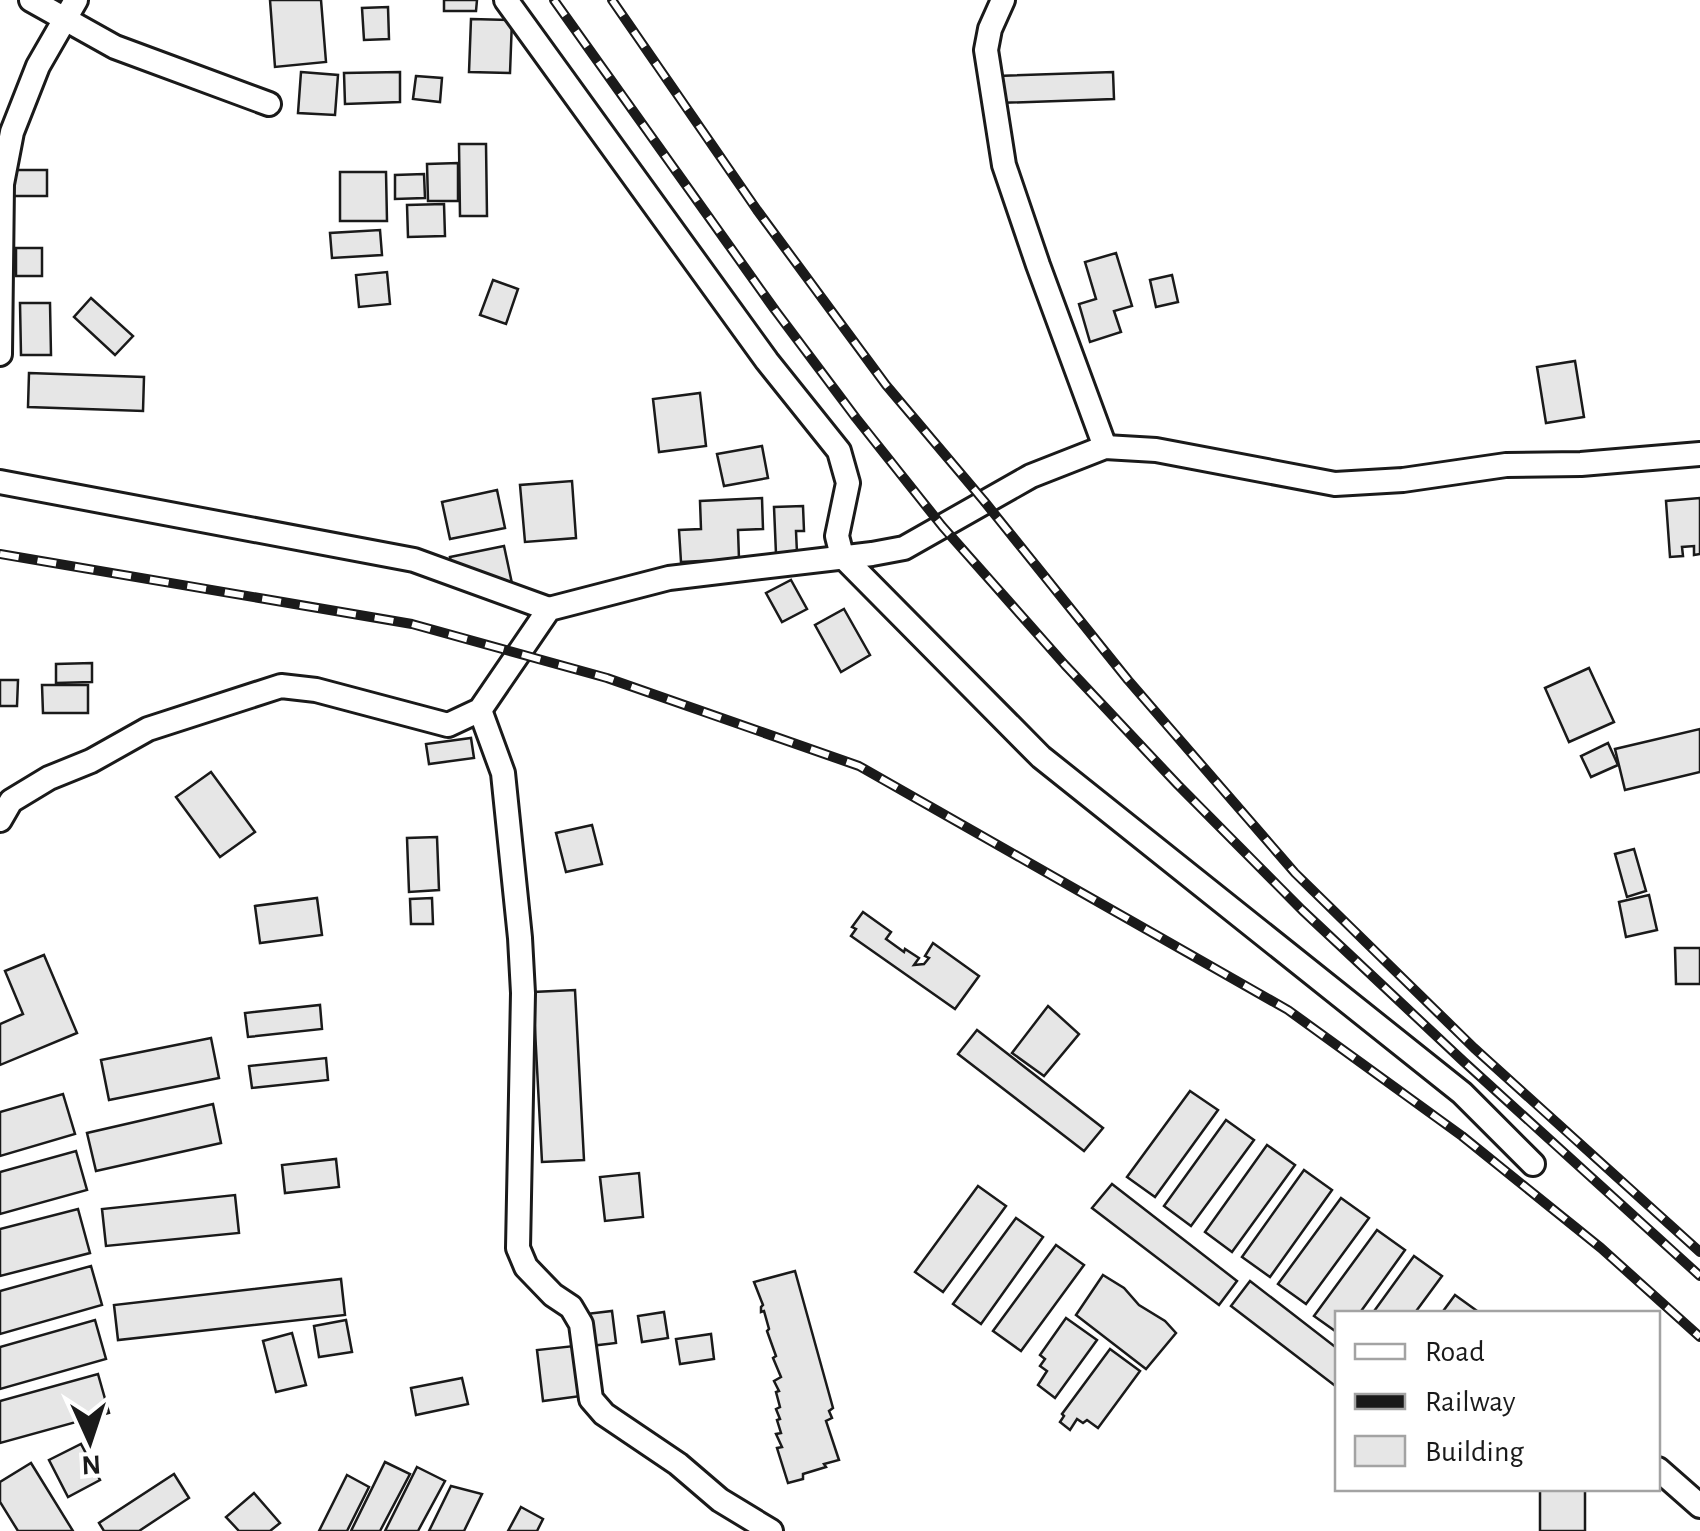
<svg xmlns="http://www.w3.org/2000/svg" width="1700" height="1531" font-family="'Alegreya Sans',sans-serif">
	<style>
		.building { fill: #e6e6e6; stroke: #1a1a1a; stroke-width: 2.5 }
		.lines { fill: none; stroke-linecap: round; stroke-linejoin: round }
		.minor-casing { stroke: #1a1a1a; stroke-width: 28 }
		.minor { stroke: #fff; stroke-width: 22 }
		.rail-casing { stroke: #1a1a1a; stroke-width: 10 }
		.rail { stroke: #fff; stroke-width: 6; stroke-dasharray: 19; stroke-linecap: butt }
	</style>
	<rect width="100%" height="100%" fill="#fff"/>
	<g class="building">
		<polygon points="270,0 321,0 326,62 275,67"/>
		<polygon points="444,0 477,0 476,11 444,11"/>
		<polygon points="388,7 389,39 364,40 362,8"/>
		<polygon points="471,19 512,20 510,73 469,72"/>
		<polygon points="301,72 338,75 335,115 298,113"/>
		<polygon points="400,72 400,102 345,104 344,73"/>
		<polygon points="1113,72 1114,99 998,103 997,76"/>
		<polygon points="416,76 442,78 440,102 413,99"/>
		<polygon points="459,144 486,144 487,216 460,216"/>
		<polygon points="458,163 458,201 428,201 427,164"/>
		<rect x="12" y="170" width="35" height="26"/>
		<polygon points="340,172 386,172 387,221 340,221"/>
		<polygon points="424,174 425,198 395,199 395,175"/>
		<polygon points="444,204 445,236 408,237 407,205"/>
		<polygon points="380,230 382,255 332,258 330,233"/>
		<rect x="16" y="248" width="26" height="28"/>
		<polygon points="1116,253 1132,306 1114,311 1121,332 1090,342 1079,304 1096,299 1085,262"/>
		<polygon points="387,272 390,304 359,307 356,275"/>
		<polygon points="1172,275 1178,302 1156,307 1150,280"/>
		<polygon points="493,280 518,289 506,324 480,315"/>
		<polygon points="91,298 133,336 115,355 74,317"/>
		<polygon points="20,303 50,303 51,355 21,355"/>
		<polygon points="1575,361 1584,417 1546,423 1537,367"/>
		<polygon points="29,373 144,377 143,411 28,407"/>
		<polygon points="700,393 706,446 659,452 653,399"/>
		<polygon points="762,446 768,478 724,486 717,454"/>
		<polygon points="572,481 576,538 525,542 520,485"/>
		<polygon points="497,490 505,528 450,539 442,502"/>
		<polygon points="762,498 763,529 738,530 739,559 681,562 679,530 701,529 700,501"/>
		<polygon points="1700,498 1700,554 1694,555 1694,546 1682,547 1683,556 1670,557 1666,501"/>
		<polygon points="803,506 804,531 796,531 797,553 776,554 774,507"/>
		<polygon points="504,546 513,588 452,567 450,557"/>
		<polygon points="791,580 807,609 782,622 766,593"/>
		<polygon points="844,609 870,655 841,672 815,625"/>
		<polygon points="92,663 92,682 56,683 56,664"/>
		<polygon points="1589,668 1614,722 1569,742 1545,688"/>
		<polygon points="0,680 18,680 17,706 0,706"/>
		<polygon points="42,685 88,685 88,713 43,713"/>
		<polygon points="1700,729 1700,772 1625,790 1615,749"/>
		<polygon points="471,738 474,758 429,764 426,744"/>
		<polygon points="1608,743 1618,765 1591,777 1581,756"/>
		<polygon points="211,772 255,832 220,857 176,797"/>
		<polygon points="592,825 602,864 566,872 556,833"/>
		<polygon points="437,837 439,890 409,892 407,838"/>
		<polygon points="1634,849 1646,891 1627,897 1615,854"/>
		<polygon points="1649,895 1657,930 1626,937 1619,902"/>
		<polygon points="317,898 322,935 260,943 255,906"/>
		<polygon points="432,898 433,924 411,924 410,899"/>
		<polygon points="863,912 891,932 886,939 904,952 905,949 919,958 914,965 924,964 929,958 925,956 933,943 979,976 955,1009 851,936 856,929 852,927"/>
		<polygon points="1675,948 1700,948 1700,984 1676,984"/>
		<polygon points="44,955 77,1033 0,1065 0,1024 23,1014 5,971"/>
		<polygon points="575,990 584,1160 542,1162 533,992"/>
		<polygon points="320,1005 322,1029 248,1037 245,1013"/>
		<polygon points="1048,1006 1079,1034 1044,1076 1012,1053"/>
		<polygon points="977,1030 1103,1128 1084,1151 958,1054"/>
		<polygon points="211,1038 219,1078 109,1100 101,1060"/>
		<polygon points="326,1058 328,1080 252,1088 249,1066"/>
		<polygon points="1190,1091 1218,1110 1155,1197 1127,1177"/>
		<polygon points="63,1094 75,1134 0,1156 0,1112"/>
		<polygon points="213,1104 221,1143 96,1171 87,1133"/>
		<polygon points="1226,1120 1254,1140 1191,1226 1164,1206"/>
		<polygon points="1267,1145 1295,1165 1232,1252 1205,1232"/>
		<polygon points="76,1151 87,1190 0,1214 0,1172"/>
		<polygon points="336,1159 339,1187 285,1193 282,1165"/>
		<polygon points="1304,1170 1332,1190 1270,1277 1242,1257"/>
		<polygon points="639,1173 643,1217 605,1221 600,1177"/>
		<polygon points="1112,1184 1237,1281 1219,1305 1092,1208"/>
		<polygon points="978,1186 1006,1206 943,1292 915,1272"/>
		<polygon points="235,1195 239,1233 106,1246 102,1209"/>
		<polygon points="1341,1198 1369,1218 1306,1304 1278,1284"/>
		<polygon points="78,1209 90,1253 0,1276 0,1229"/>
		<polygon points="1016,1218 1043,1237 981,1324 953,1304"/>
		<polygon points="1377,1230 1405,1250 1359,1314 1338,1314 1338,1333 1314,1316"/>
		<polygon points="1056,1245 1084,1265 1021,1351 993,1331"/>
		<polygon points="1414,1256 1442,1276 1414,1314 1372,1314"/>
		<polygon points="91,1266 102,1305 0,1334 0,1291"/>
		<polygon points="795,1271 833,1408 829,1411 832,1418 826,1421 839,1460 824,1464 826,1467 803,1474 803,1479 788,1483 777,1448 782,1447 776,1434 781,1433 777,1420 780,1419 776,1409 780,1407 776,1392 779,1391 774,1381 781,1377 773,1358 776,1356 767,1331 769,1329 764,1311 761,1312 761,1307 763,1305 754,1282"/>
		<polygon points="1103,1275 1124,1288 1139,1305 1165,1321 1176,1333 1146,1369 1076,1315"/>
		<polygon points="341,1279 345,1315 118,1340 114,1305"/>
		<polygon points="1250,1281 1338,1349 1338,1388 1231,1306"/>
		<polygon points="1455,1295 1480,1313 1441,1314"/>
		<polygon points="612,1311 616,1343 590,1346 586,1314"/>
		<polygon points="664,1312 668,1338 642,1342 638,1316"/>
		<polygon points="1066,1318 1097,1340 1055,1398 1038,1385 1047,1371 1040,1366 1045,1359 1040,1355"/>
		<polygon points="95,1320 106,1359 0,1389 0,1347"/>
		<polygon points="346,1320 352,1352 319,1357 314,1326"/>
		<polygon points="292,1333 306,1385 276,1392 263,1341"/>
		<polygon points="711,1334 714,1359 680,1364 676,1339"/>
		<polygon points="574,1346 581,1396 543,1401 537,1350"/>
		<polygon points="1110,1349 1140,1371 1098,1428 1087,1420 1083,1423 1077,1419 1070,1430 1060,1422 1064,1416 1062,1414"/>
		<polygon points="98,1374 109,1413 0,1443 0,1401"/>
		<polygon points="462,1378 468,1404 416,1415 411,1388"/>
		<polygon points="81,1444 100,1480 68,1497 49,1460"/>
		<polygon points="385,1462 410,1474 380,1531 351,1531"/>
		<polygon points="31,1463 73,1531 18,1531 0,1502 0,1482"/>
		<polygon points="417,1467 445,1481 418,1531 385,1531"/>
		<polygon points="174,1474 189,1498 139,1531 104,1531 99,1523"/>
		<polygon points="347,1475 369,1487 347,1531 319,1531"/>
		<polygon points="451,1486 482,1494 464,1531 429,1531"/>
		<rect x="1540" y="1488" width="45" height="43"/>
		<polygon points="254,1493 280,1523 270,1531 239,1531 226,1517"/>
		<polygon points="521,1507 543,1519 537,1531 508,1531"/>
	</g>
	<g class="lines">
		<defs>
			<g id="minor">
				<polyline points="31,0 115,47 269,104"/>
				<polyline points="506,0 767,361 839,451 848,483 837,536 842,556 1041,757 1462,1093 1533,1164"/>
				<polyline points="1003,0 990,29 986,50 1004,165 1038,265 1105,447"/>
				<polyline points="0,354 2,184 12,132 38,66 76,0"/>
				<polyline points="0,482 414,560 549,609"/>
				<polyline points="480,710 503,773 520,938 523,993 518,1248 526,1267 553,1295 571,1307 581,1324 591,1399 604,1414 678,1464 720,1500 771,1531"/>
				<polyline points="0,820 11,801 49,778 91,761 148,729 281,686 316,690 448,725 480,710 549,609 669,578 872,554 904,548 1031,476 1105,447 1156,450 1335,484 1403,480 1506,465 1581,464 1700,454"/>
				<polyline points="1658,1469 1700,1506"/>
			</g>
		</defs>
		<use href="#minor" class="minor-casing"/>
		<use href="#minor" class="minor"/>
		<defs>
			<g id="rail">
				<polyline points="554,0 775,310 856,418 942,526 1065,665 1178,785 1302,910 1463,1061 1700,1276"/>
				<polyline points="612,0 757,210 886,385 984,501 1128,680 1295,873 1474,1048 1700,1252"/>
				<polyline points="0,554 412,624 607,678 859,766 1288,1010 1462,1136 1601,1248 1700,1337"/>
			</g>
		</defs>
		<use href="#rail" class="rail-casing"/>
		<use href="#rail" class="rail"/>
	</g>
	<rect x="1335" y="1311" width="325" height="180" fill="#ffffff" stroke="#a3a3a3" stroke-width="2.5"/>
	<rect x="1355" y="1344" width="50" height="15" fill="#ffffff" stroke="#a3a3a3" stroke-width="2.5"/>
	<text x="1425" y="1361" font-size="30" fill="#1a1a1a">Road</text>
	<rect x="1355" y="1394" width="50" height="15" fill="#1a1a1a" stroke="#a3a3a3" stroke-width="2.5"/>
	<text x="1425" y="1411" font-size="30" fill="#1a1a1a">Railway</text>
	<rect x="1355" y="1436" width="50" height="30" fill="#e6e6e6" stroke="#a3a3a3" stroke-width="2.5"/>
	<text x="1425" y="1461" font-size="30" fill="#1a1a1a">Building</text>
	<g transform="translate(90 1441) rotate(177)" stroke="#ffffff" stroke-width="8" paint-order="stroke">
	<path d="M0-8L18 38L0 25L-18 38Z" fill="#1a1a1a"/>
	<text y="-15" font-size="28" font-weight="bold" text-anchor="middle" fill="#1a1a1a">N</text>
	</g>
</svg>
